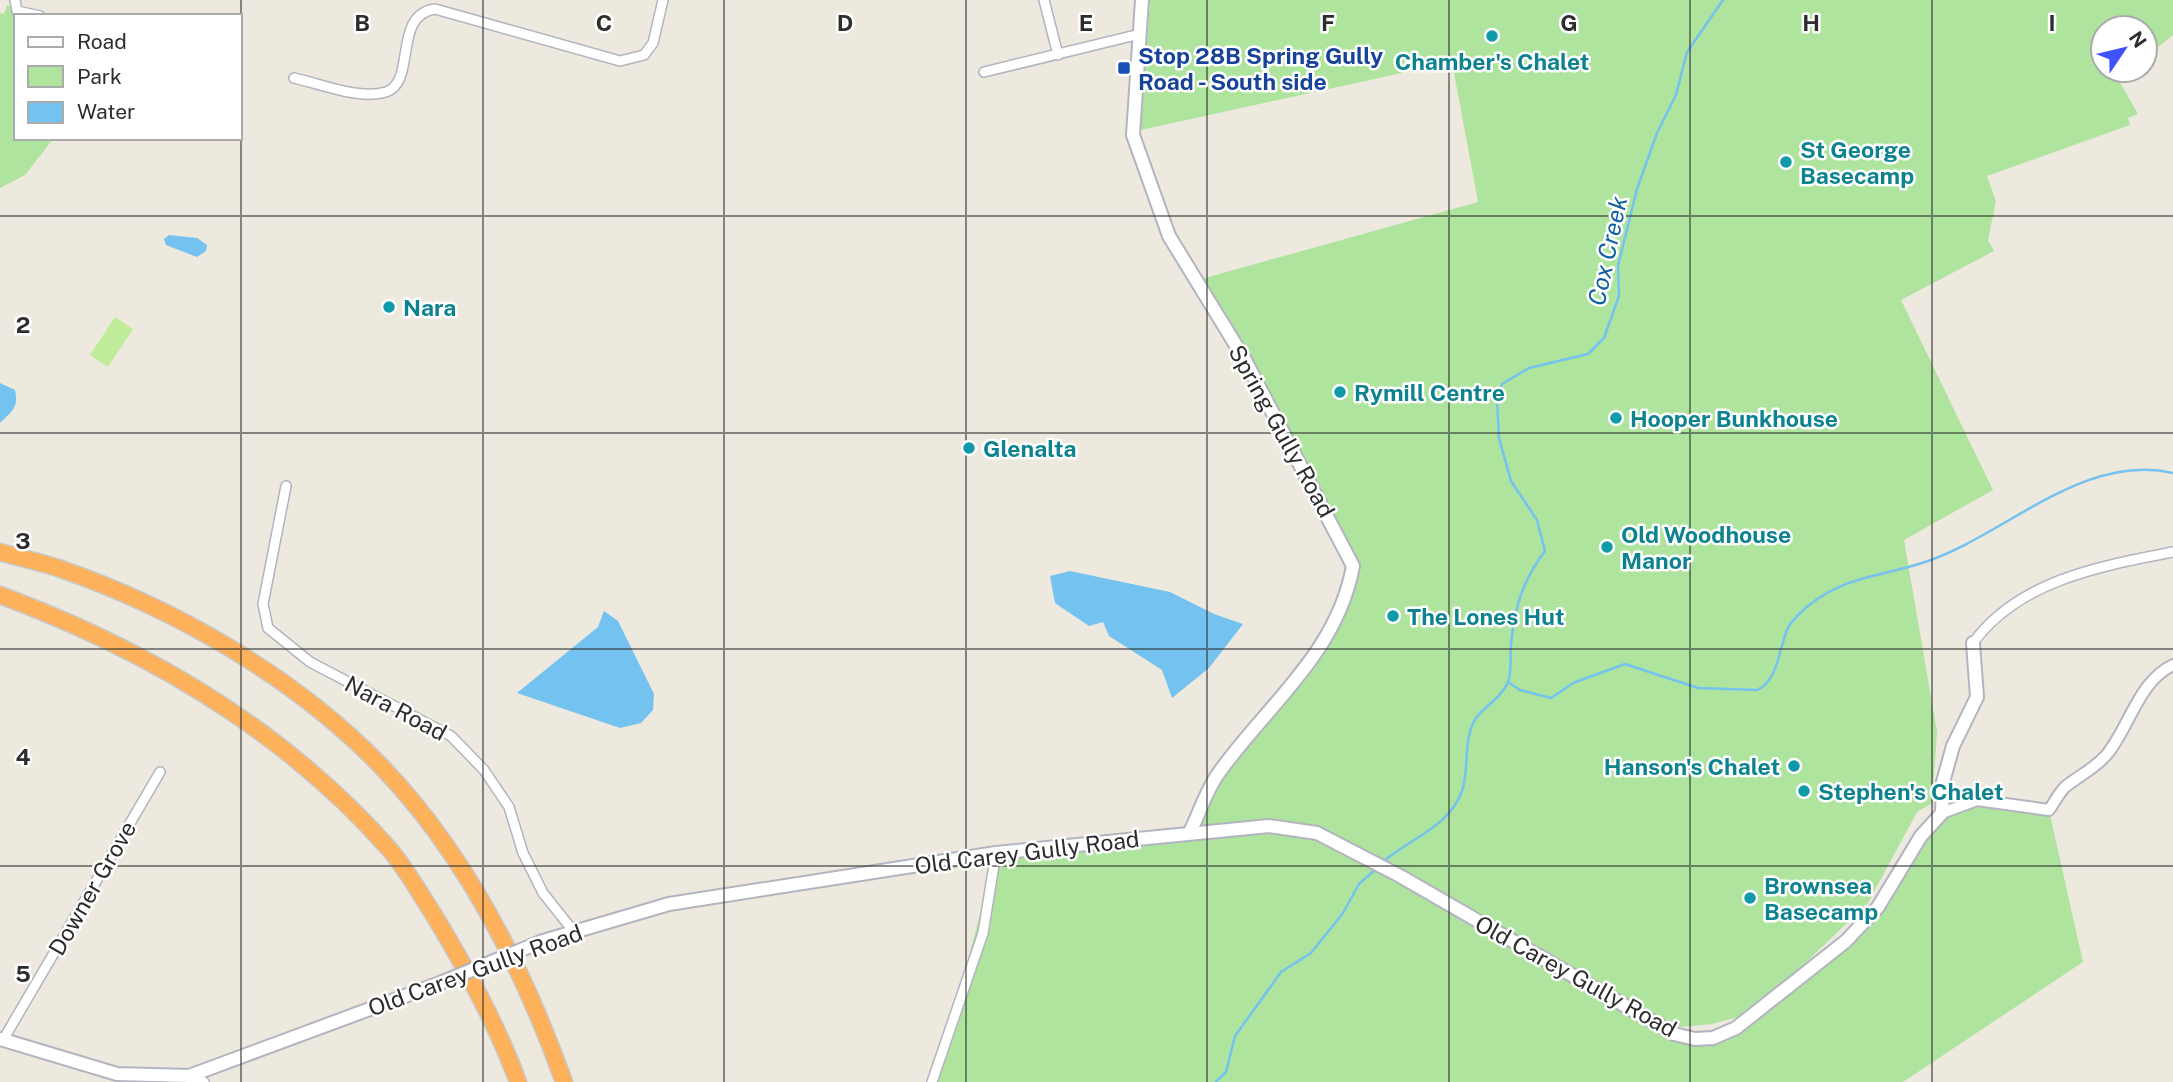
<svg xmlns="http://www.w3.org/2000/svg" width="2173" height="1082" font-family="'Public Sans',sans-serif">
	<style>
		.green { fill: #aee49d }
		.pitch { fill: #c0eb98 }
		.water { fill: #74c2ef }
		.lines { fill: none; stroke-linecap: round; stroke-linejoin: round }
		.stream { stroke: #74c2ef; stroke-width: 2.5 }
		.minor-casing { stroke: #b3b4c0; stroke-width: 12 }
		.tertiary-casing { stroke: #b3b4c0; stroke-width: 14 }
		.secondary-casing { stroke: #b3b4c0; stroke-width: 16 }
		.motorway-casing { stroke: #c8c8c8; stroke-width: 19 }
		.minor { stroke: #fff; stroke-width: 9 }
		.tertiary { stroke: #fff; stroke-width: 10 }
		.secondary { stroke: #fff; stroke-width: 12 }
		.motorway { stroke: #feb15b; stroke-width: 16 }
		.secondary-bridge-casing { stroke: #b3b4c0; stroke-width: 16; stroke-linecap: butt }
		.secondary-bridge { stroke: #fff; stroke-width: 12 }
		.grid { fill: none; stroke: #2d2d2d; stroke-width: 2; stroke-opacity: 0.55 }
		.culture-dot { fill: #0f9aa8; stroke: #fff; stroke-width: 2.5 }
		.transit-dot { fill: #1a4fb4; stroke: #fff; stroke-width: 2.5 }
		.labels { text-anchor: middle; dominant-baseline: central; stroke-width: 5; stroke-linejoin: round; paint-order: stroke }
		.transit-label { font-size: 23px; font-weight: bold; fill: #164399; stroke: #fff; text-anchor: start }
		.culture-label { font-size: 23px; font-weight: bold; fill: #0d838f; stroke: #fff; text-anchor: start }
		.street-label { font-size: 23px; fill: #2d2d2d; stroke: #fff }
		.water-label { font-size: 24px; font-style: italic; fill: #0e60a0; stroke: #fff }
		.grid-label { font-size: 23px; text-anchor: middle; font-weight: bold; fill: #2d2d2d; stroke: #fff; stroke-width: 5; stroke-linejoin: round; paint-order: stroke }
	</style>
	<rect width="100%" height="100%" fill="#eee9df"/>
	<g class="green">
		<path d="M1150,0H2173V35L2145,58V28H2103V70H2130L2118,79L2138,114L2128,118L2130,125L1987,176L1996,201L1988,240L1994,251L1901,300L1993,490L1904,540L1937,732L1932,803L1917,812L1868,903L1753,1013L1712,1024L1670,1028L1496,931L1673,1034C1687,1037 1702,1042 1715,1037C1755,1024 1852,941 1878,907C1902,876 1914,823 1955,807C1984,795 2018,805 2049,810L2083,962L1903,1082H936L996,853L1190,832C1199,813 1206,790 1218,774C1255,725 1370,617 1348,552L1245,360L1194,281L1478,202L1452,62L1141,130Z"/>
		<polygon points="7,5 28,16 16,16 16,138 53,139 25,175 0,188 0,13 4,14"/>
	</g>
	<polygon class="pitch" points="115,317 133,329 108,367 90,355"/>
	<g class="water">
		<polygon points="169,235 197,238 207,245 206,251 197,257 166,245 164,239"/>
		<path d="M0,383L15,390C19,408 12,411 0,423Z"/>
		<polygon points="1070,571 1170,592 1214,614 1243,624 1209,668 1172,698 1162,670 1109,636 1103,622 1089,626 1055,603 1050,576"/>
		<polygon points="604,611 618,621 654,694 653,710 641,723 620,728 517,693 598,627"/>
	</g>
	<g class="lines">
		<g class="stream">
			<path d="M1508,682L1520,690L1551,698L1573,683L1625,664L1698,688L1757,690C1778,681 1779,649 1787,630C1790,622 1801,612 1808,606C1845,576 1879,577 1922,563C2004,537 2082,452 2173,473"/>
			<path d="M1384,861C1411,838 1449,827 1462,791C1470,768 1462,740 1476,718C1485,706 1502,697 1508,682C1512,672 1510,656 1511,645C1514,608 1523,580 1545,551L1537,520L1511,481L1499,438L1497,400L1502,384L1529,368L1588,354L1604,338L1619,296L1618,266L1637,189L1657,133L1676,95L1687,52L1723,0"/>
			<polyline points="1216,1082 1226,1072 1235,1036 1281,972 1311,953 1343,913 1359,884 1377,868"/>
		</g>
		<defs>
			<g id="minor">
				<polyline points="15,0 17,11 40,16"/>
				<polyline points="1044,0 1058,55"/>
				<polyline points="984,72 1140,34"/>
				<path d="M294,78C321,84 359,100 386,92C417,82 392,15 435,9L620,61L644,55L653,43L663,0"/>
				<polyline points="286,486 263,604 268,628 310,662 451,736 484,770 509,807 523,853 543,893 574,932"/>
				<path d="M1973,643C2019,580 2101,566 2173,552"/>
				<polyline points="3,1040 160,772"/>
				<polyline points="189,1076 204,1082"/>
				<polyline points="932,1082 983,933 996,853"/>
			</g>
			<path id="tertiary" d="M1942,813L1977,800L2049,810C2054,803 2059,793 2065,787C2080,775 2096,768 2108,753C2130,725 2139,681 2173,665"/>
			<g id="secondary">
				<path d="M1142,0L1133,135L1169,236L1245,360L1353,566C1337,654 1266,706 1218,774C1206,791 1199,814 1190,832"/>
				<polyline points="543,941 669,904 996,853 1269,826 1317,833 1400,876 1674,1034 1695,1039 1713,1038 1736,1028 1846,941 1878,907 1921,836 1942,813 1943,782 1953,746 1977,697 1973,643"/>
				<polyline points="0,1039 117,1074 189,1076 440,983"/>
			</g>
			<g id="motorway">
				<path d="M0,552C20,558 41,562 61,569C176,609 294,677 379,764C464,851 523,968 564,1082"/>
				<path d="M0,595C148,650 286,731 391,851C406,869 419,892 432,912C465,966 496,1022 518,1082"/>
			</g>
		</defs>
		<use href="#minor" class="minor-casing"/>
		<use href="#tertiary" class="tertiary-casing"/>
		<use href="#secondary" class="secondary-casing"/>
		<use href="#motorway" class="motorway-casing"/>
		<use href="#minor" class="minor"/>
		<use href="#tertiary" class="tertiary"/>
		<use href="#secondary" class="secondary"/>
		<use href="#motorway" class="motorway"/>
		<defs>
			<polyline id="secondary-bridge" points="440,983 543,941"/>
		</defs>
		<use href="#secondary-bridge" class="secondary-bridge-casing"/>
		<use href="#secondary-bridge" class="secondary-bridge"/>
	</g>
	<path class="grid" d="M241,0V1082M483,0V1082M724,0V1082M966,0V1082M1207,0V1082M1449,0V1082M1690,0V1082M1932,0V1082M0,216H2173M0,433H2173M0,649H2173M0,866H2173"/>
	<g class="culture-dot">
		<circle cx="1492" cy="36" r="7"/>
		<circle cx="1786" cy="162" r="7"/>
		<circle cx="389" cy="307" r="7"/>
		<circle cx="1340" cy="392" r="7"/>
		<circle cx="1616" cy="418" r="7"/>
		<circle cx="969" cy="448" r="7"/>
		<circle cx="1607" cy="547" r="7"/>
		<circle cx="1393" cy="616" r="7"/>
		<circle cx="1794" cy="766" r="7"/>
		<circle cx="1804" cy="791" r="7"/>
		<circle cx="1750" cy="898" r="7"/>
	</g>
	<rect class="transit-dot" x="1117" y="61" width="14" height="14" rx="3.5"/>
	<g class="labels">
		<g class="transit-label">
			<text x="1138" y="55">Stop 28B Spring Gully<tspan x="1138" dy="26">Road - South side</tspan></text>
		</g>
		<g class="culture-label">
			<text x="1492" y="61" text-anchor="middle">Chamber's Chalet</text>
			<text x="1800" y="149">St George<tspan x="1800" dy="26">Basecamp</tspan></text>
			<text x="403" y="307">Nara</text>
			<text x="1354" y="392">Rymill Centre</text>
			<text x="1630" y="418">Hooper Bunkhouse</text>
			<text x="983" y="448">Glenalta</text>
			<text x="1621" y="534">Old Woodhouse<tspan x="1621" dy="26">Manor</tspan></text>
			<text x="1407" y="616">The Lones Hut</text>
			<text x="1780" y="766" text-anchor="end">Hanson's Chalet</text>
			<text x="1818" y="791">Stephen's Chalet</text>
			<text x="1764" y="885">Brownsea<tspan x="1764" dy="26">Basecamp</tspan></text>
		</g>
		<g class="street-label">
			<text transform="translate(1282 431) rotate(61)">Spring Gully Road</text>
			<text transform="translate(396 708) rotate(28)">Nara Road</text>
			<text transform="translate(1027 852) rotate(-7)">Old Carey Gully Road</text>
			<text transform="translate(92 888) rotate(-60)">Downer Grove</text>
			<text transform="translate(475 970) rotate(-20)">Old Carey Gully Road</text>
			<text transform="translate(1576 976) rotate(29)">Old Carey Gully Road</text>
		</g>
		<g class="water-label">
			<text transform="translate(1607 251) rotate(-78)">Cox Creek</text>
		</g>
	</g>
	<g class="grid-label">
		<text x="362" y="31">B</text>
		<text x="604" y="31">C</text>
		<text x="845" y="31">D</text>
		<text x="1086" y="31">E</text>
		<text x="1328" y="31">F</text>
		<text x="1569" y="31">G</text>
		<text x="1811" y="31">H</text>
		<text x="2052" y="31">I</text>
		<text x="23" y="333">2</text>
		<text x="23" y="549">3</text>
		<text x="23" y="765">4</text>
		<text x="23" y="982">5</text>
	</g>
	<rect x="14" y="14" width="228" height="126" fill="#ffffff" stroke="#ababab" stroke-width="2"/>
	<rect x="28" y="37" width="35" height="10" fill="#ffffff" stroke="#ababab" stroke-width="2"/>
	<text x="77" y="49" font-size="21" fill="#2d2d2d">Road</text>
	<rect x="28" y="66" width="35" height="21" fill="#aee49d" stroke="#ababab" stroke-width="2"/>
	<text x="77" y="84" font-size="21" fill="#2d2d2d">Park</text>
	<rect x="28" y="102" width="35" height="21" fill="#74c2ef" stroke="#ababab" stroke-width="2"/>
	<text x="77" y="119" font-size="21" fill="#2d2d2d">Water</text>
	<g transform="translate(2124 49) rotate(55)"><circle r="33" fill="#ffffff" stroke="#ababab" stroke-width="2"/>
	<path d="M0-5L12 26L0 18L-12 26Z" fill="#4152fa"/>
	<text y="-10" font-size="19" font-weight="bold" text-anchor="middle" fill="#2d2d2d">N</text>
	</g>
</svg>
